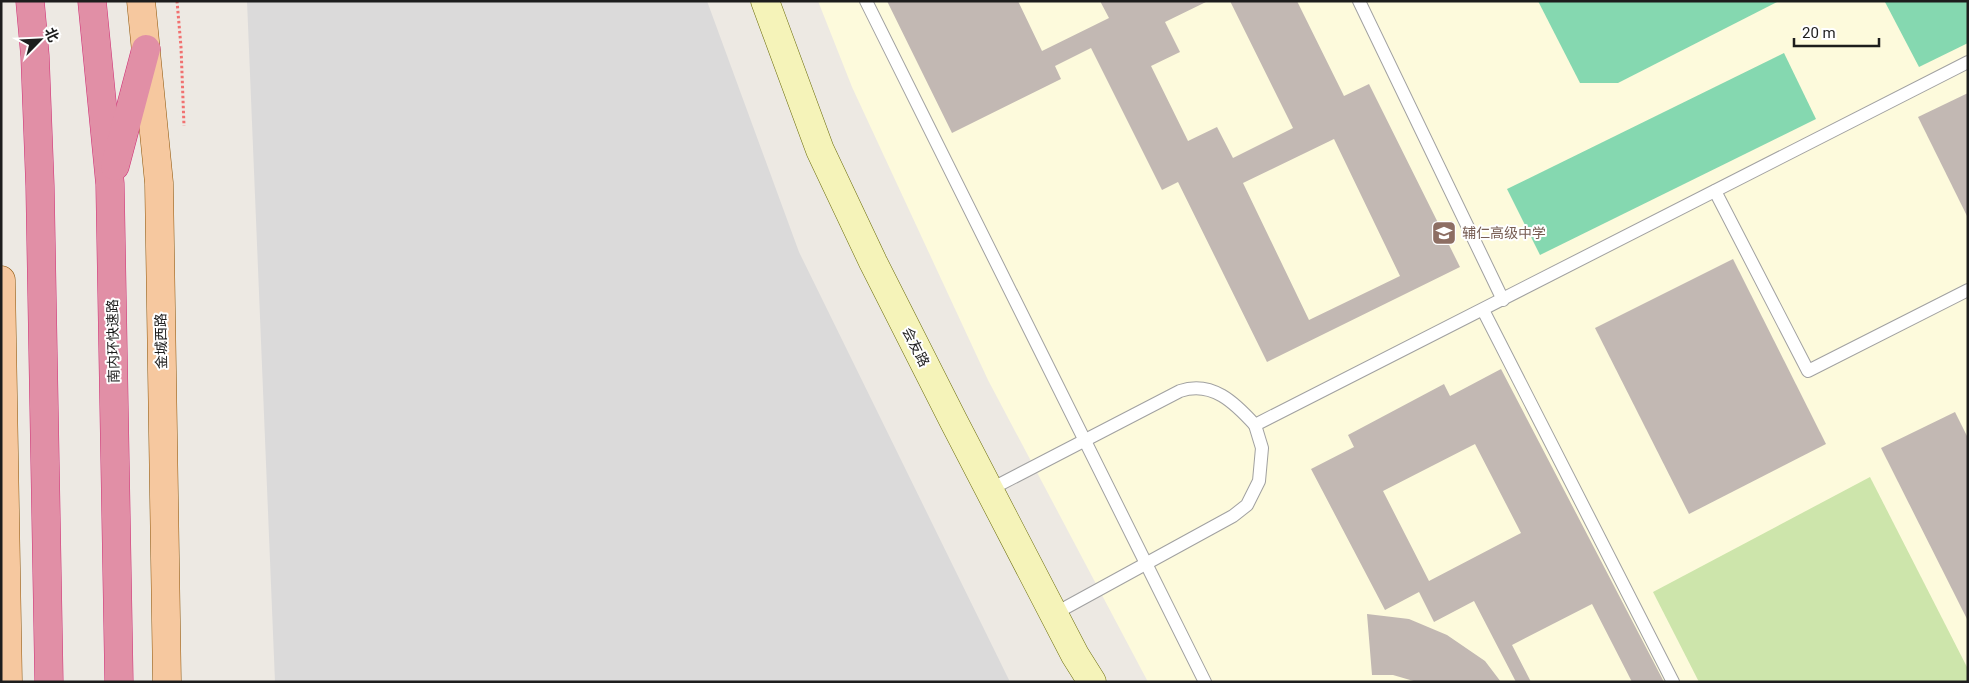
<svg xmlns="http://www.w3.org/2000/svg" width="1969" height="683" font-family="Roboto,'Noto Sans SC',sans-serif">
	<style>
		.residential { fill: #dbdada }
		.education { fill: #fdfadc }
		.grass { fill: #cde5ab }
		.pitch { fill: #85d8b0 }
		.building { fill: #c2b8b3; fill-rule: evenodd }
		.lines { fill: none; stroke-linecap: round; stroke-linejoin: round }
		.lane-casing { stroke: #a1a1a1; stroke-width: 14 }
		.secondary-casing { stroke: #6b6d0b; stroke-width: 29 }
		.primary-casing { stroke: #8d5408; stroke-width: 29 }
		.highway-casing { stroke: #ce2e74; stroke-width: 29 }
		.path { stroke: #f17170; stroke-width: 3; stroke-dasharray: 2.5 2.5; stroke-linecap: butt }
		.lane { stroke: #fff; stroke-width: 12 }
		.secondary { stroke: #f5f3b9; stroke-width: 28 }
		.primary { stroke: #f6c89f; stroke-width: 28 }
		.highway { stroke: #e18fa6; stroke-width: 28 }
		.labels { text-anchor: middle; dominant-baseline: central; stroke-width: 4; stroke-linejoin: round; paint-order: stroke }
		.education-label { font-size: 14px; fill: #785e54; stroke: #fff; text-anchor: start }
		.street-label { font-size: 14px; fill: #1d1d1d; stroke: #fff }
	</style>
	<rect width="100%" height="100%" fill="#ede9e3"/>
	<polygon class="residential" points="247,1 707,1 799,252 1010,682 275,682"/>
	<polygon class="education" points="818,1 1968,1 1968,682 1148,682 988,380 852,87"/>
	<polygon class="grass" points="1870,477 1968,669 1968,682 1699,682 1653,592"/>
	<g class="pitch">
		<polygon points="1538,1 1779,1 1618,83 1580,83"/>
		<polygon points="1968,1 1968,43 1919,67 1885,2"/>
		<polygon points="1784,53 1816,119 1540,255 1507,189"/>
	</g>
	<g class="building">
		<path d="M887,1H1018L1042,51L1109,18L1100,1H1208L1165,22L1180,52L1151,66L1188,141L1217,127L1233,158L1293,128L1230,1H1297L1344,96L1369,84L1460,267L1267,362L1178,182L1162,190L1091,48L1055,66L1061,79L952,133ZM1334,139L1400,276L1309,320L1243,183Z"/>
		<polygon points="1968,93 1968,218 1918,117"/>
		<polygon points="1733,259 1826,444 1689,514 1595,328"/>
		<path d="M1501,369L1664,682H1632L1592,604L1512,645L1531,682H1516L1474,601L1434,622L1419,592L1385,610L1311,469L1354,447L1348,435L1444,384L1450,396ZM1475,444L1521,533L1429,581L1383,491Z"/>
		<polygon points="1955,412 1968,438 1968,621 1881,448"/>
		<polygon points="1367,614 1409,619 1447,635 1485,661 1501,682 1417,682 1393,675 1372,675"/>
	</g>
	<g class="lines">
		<defs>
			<g id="lane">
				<polyline points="866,1 1205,682"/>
				<polyline points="1359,1 1503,300"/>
				<polyline points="1715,191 1808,371 1968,290"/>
				<polyline points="1483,310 1673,682"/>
				<path d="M989,490L1180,391C1212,380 1235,403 1255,425L1968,62"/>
				<polyline points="1054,614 1233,516 1247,505 1259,481 1262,448 1255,425"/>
			</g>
			<polyline id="secondary" points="765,1 820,150 873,262 953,420 1075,655 1092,682"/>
			<g id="primary">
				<polyline points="141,1 159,183 167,682"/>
				<polyline points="1,280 8,682"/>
			</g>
			<g id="highway">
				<polyline points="30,1 35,56 40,186 49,682"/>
				<polyline points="92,1 110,184 119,682"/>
				<polyline points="115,166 146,49"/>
			</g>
		</defs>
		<use href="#lane" class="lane-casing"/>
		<use href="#secondary" class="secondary-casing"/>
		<use href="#primary" class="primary-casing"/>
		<use href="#highway" class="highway-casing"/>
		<polyline class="path" points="177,1 181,47 184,126"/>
		<use href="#lane" class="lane"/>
		<use href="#secondary" class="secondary"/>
		<use href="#primary" class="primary"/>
		<use href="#highway" class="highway"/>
	</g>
	<defs>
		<symbol id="school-square" viewBox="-11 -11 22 22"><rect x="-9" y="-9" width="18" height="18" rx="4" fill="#8d6e63" stroke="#fff"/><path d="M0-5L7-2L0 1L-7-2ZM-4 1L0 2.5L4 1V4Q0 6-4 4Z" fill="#fff"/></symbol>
	</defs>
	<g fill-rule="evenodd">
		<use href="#school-square" x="1430" y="219" width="28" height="28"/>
	</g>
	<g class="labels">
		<g class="education-label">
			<text x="1462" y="233">辅仁高级中学</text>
		</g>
		<g class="street-label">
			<text transform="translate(113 341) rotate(-91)">南内环快速路</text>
			<text transform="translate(161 341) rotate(-91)">金城西路</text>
			<text transform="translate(916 347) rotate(63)">会友路</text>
		</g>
	</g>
	<rect width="1969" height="683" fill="none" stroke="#1d1d1d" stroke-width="5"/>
	<g transform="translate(40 40) rotate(66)" stroke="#ffffff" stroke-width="4" paint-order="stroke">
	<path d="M0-4L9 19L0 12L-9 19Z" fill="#1d1d1d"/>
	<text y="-8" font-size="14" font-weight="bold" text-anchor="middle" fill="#1d1d1d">北</text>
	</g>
	<path d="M1794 38v8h85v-8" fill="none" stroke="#1d1d1d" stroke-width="2.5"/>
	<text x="1802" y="38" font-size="15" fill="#1d1d1d" stroke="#ffffff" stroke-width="4" paint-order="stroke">20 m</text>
</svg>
